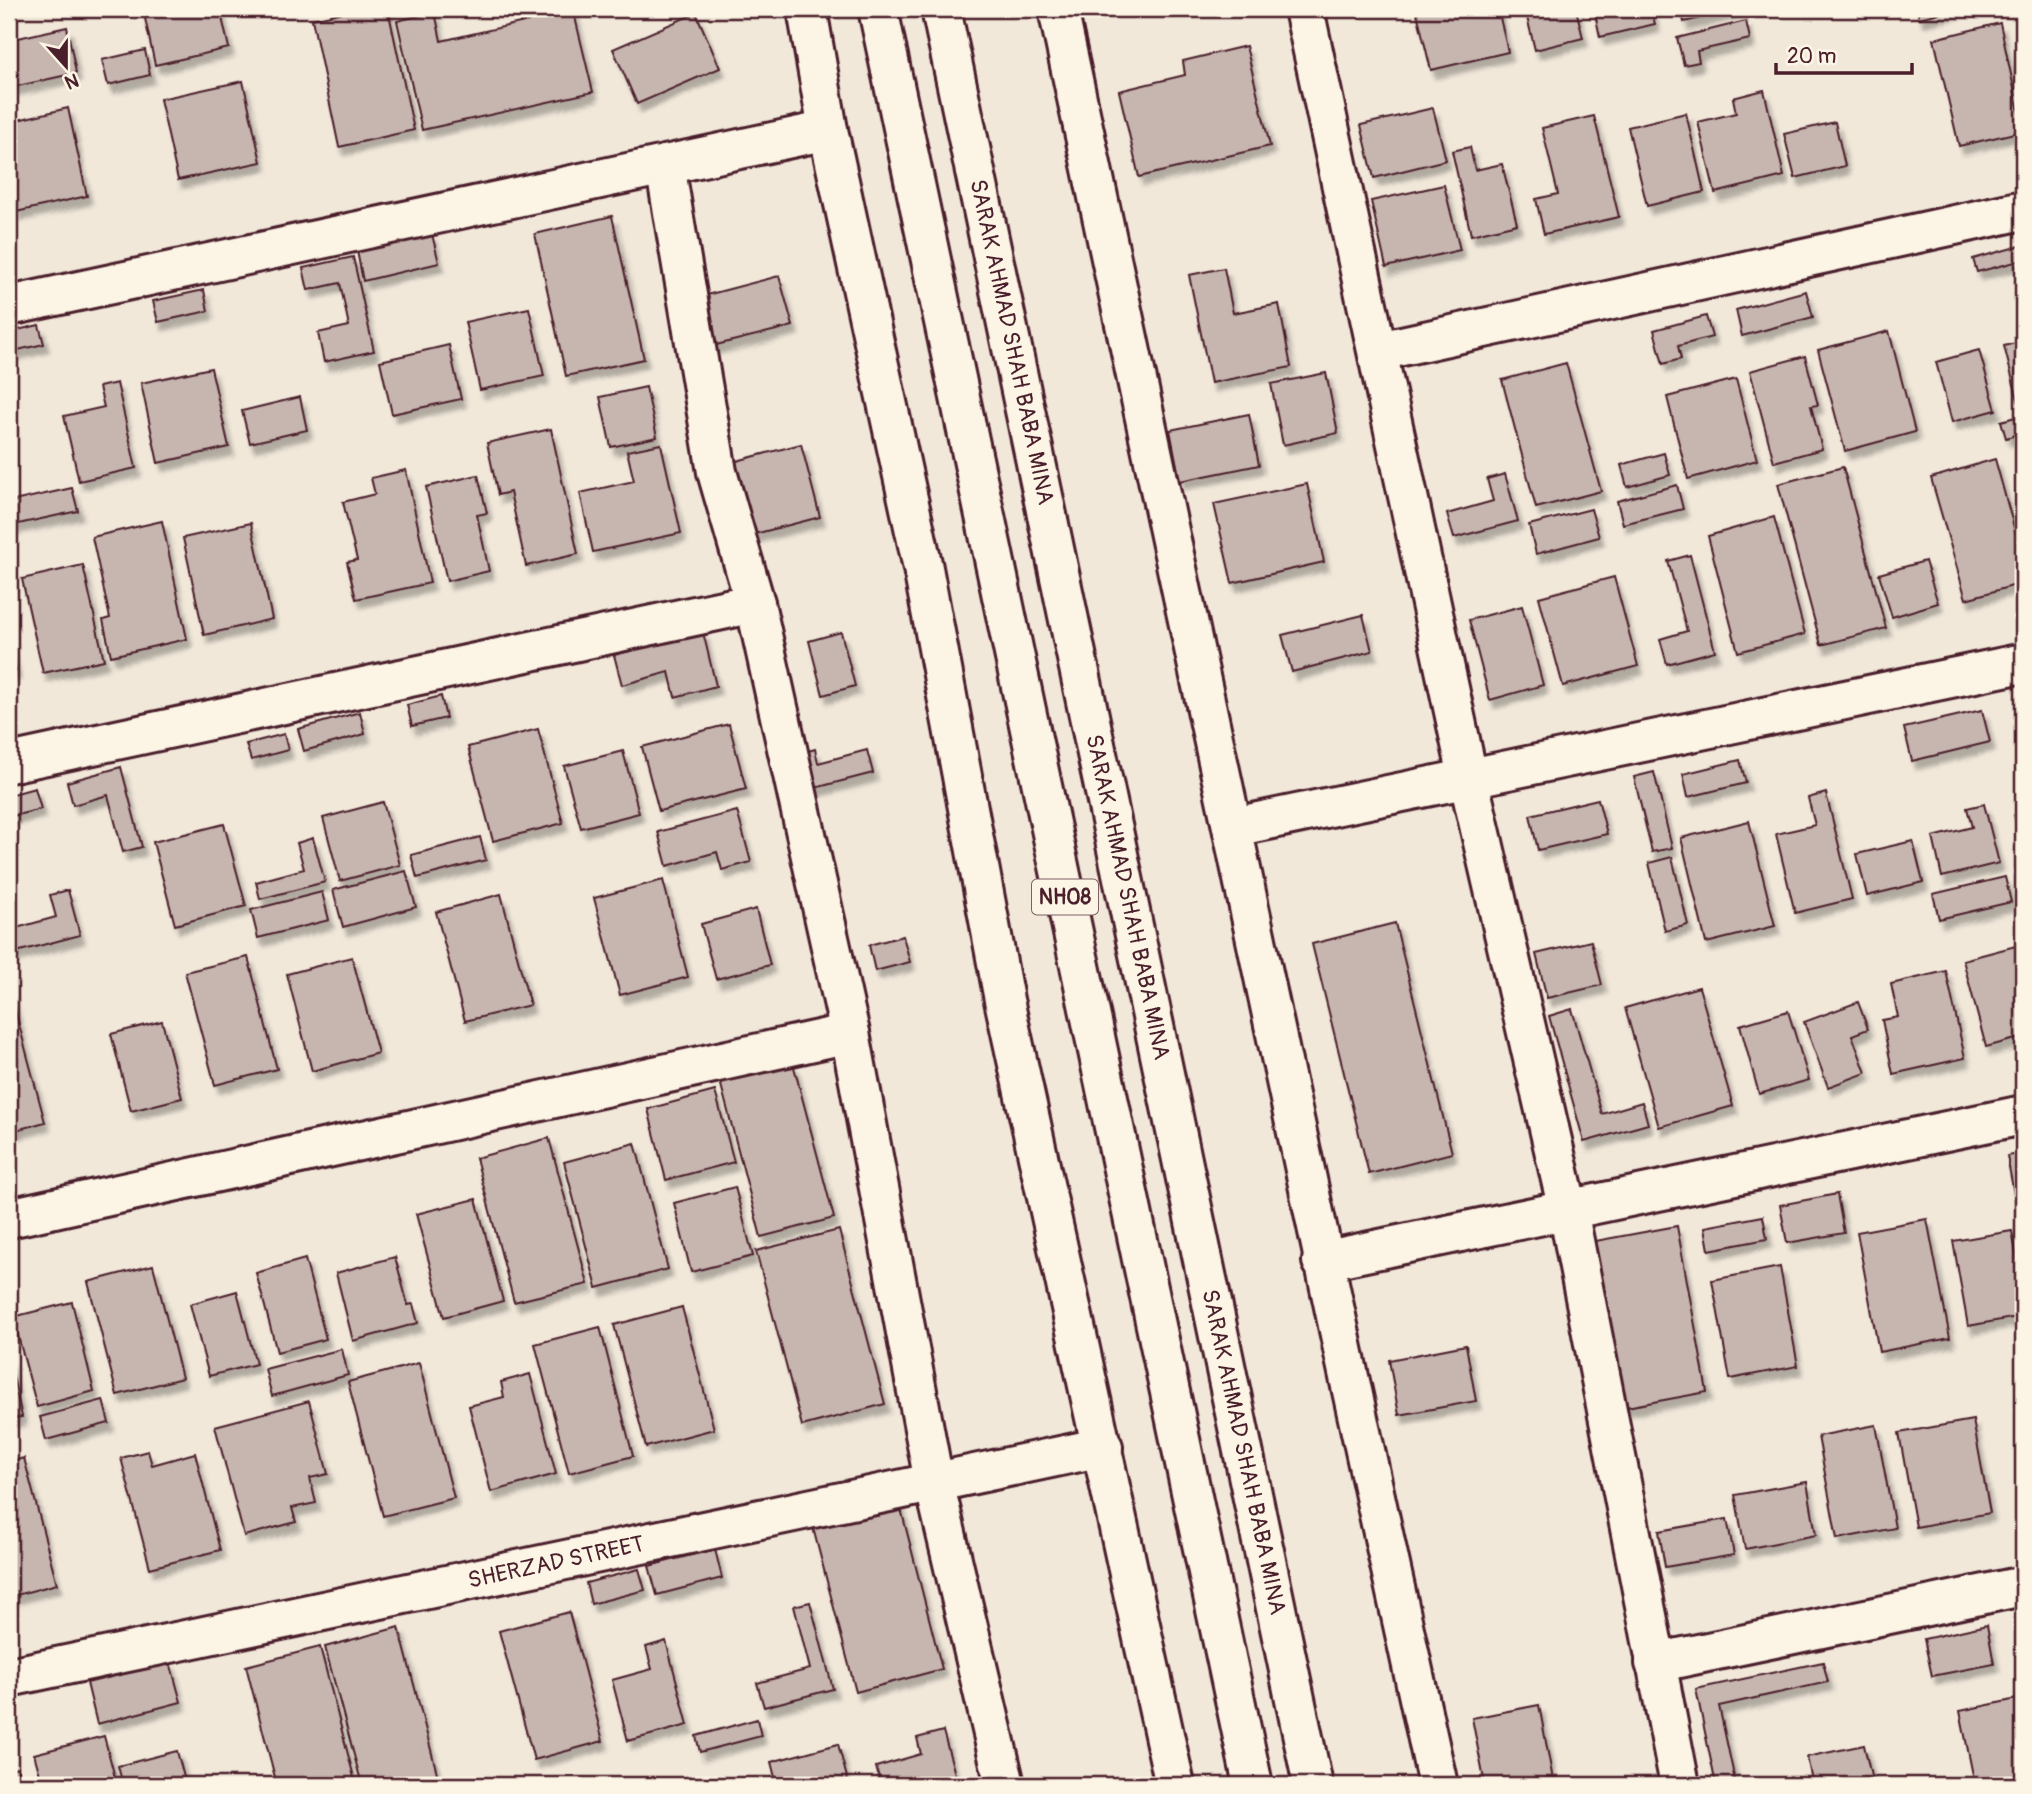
<svg xmlns="http://www.w3.org/2000/svg" width="2032" height="1794" font-family="Pangolin,sans-serif">
	<style>
		.building { fill: #c7b6af; stroke: #4a1f2b; stroke-width: 2; filter: url(#shadow) }
		.lines { fill: none; stroke-linecap: round; stroke-linejoin: round }
		.street-casing { stroke: #4a1f2b; stroke-width: 44 }
		.highway-casing { stroke: #4a1f2b; stroke-width: 44 }
		.street { stroke: #fcf5e5; stroke-width: 38 }
		.highway { stroke: #fcf5e5; stroke-width: 38 }
		.labels { text-anchor: middle; dominant-baseline: central; stroke-width: 6; stroke-linejoin: round; paint-order: stroke }
		.shield { fill: #fcf5e5; stroke: #7f5f63; stroke-width: 2 }
		.shield-label { font-size: 21px; font-weight: bold; fill: #4a1f2b }
		.street-label { font-size: 23px; fill: #4a1f2b; stroke: #fcf5e5 }
	</style>
	<defs>
		<filter id="shadow"><feDropShadow dx="4.5" dy="8" stdDeviation="2" flood-color="#0004"/></filter>
	</defs>
	<rect width="100%" height="100%" fill="#f1e8da"/>
	<filter id="ink" filterUnits="userSpaceOnUse"><feTurbulence type="fractalNoise" baseFrequency=".0143" numOctaves="2"/><feDisplacementMap in="SourceGraphic" scale="14" xChannelSelector="R" yChannelSelector="G"/><feConvolveMatrix kernelMatrix="1 2 1 2 8 2 1 2 1" color-interpolation-filters="sRGB"/></filter>
	<g filter="url(#ink)">
		<g class="building">
			<polygon points="143,9 220,9 229,48 155,65"/>
			<polygon points="357,9 388,9 414,130 339,147 312,19"/>
			<polygon points="526,9 573,9 593,92 422,130 397,21 435,12 441,41 529,21"/>
			<polygon points="1416,9 1498,9 1508,52 1431,70"/>
			<polygon points="1525,9 1576,9 1583,38 1535,50"/>
			<polygon points="1594,9 1651,9 1655,24 1600,37"/>
			<polygon points="1681,9 1739,9 1684,22"/>
			<polygon points="1917,9 1957,9 1919,18"/>
			<polygon points="696,13 720,68 637,104 613,49"/>
			<polygon points="1746,21 1750,39 1697,51 1699,62 1684,65 1677,38"/>
			<polygon points="2000,23 2023,131 1959,146 1934,39"/>
			<polygon points="67,27 76,73 9,88 9,40"/>
			<polygon points="1246,46 1270,146 1139,177 1119,91 1185,75 1183,61"/>
			<polygon points="145,50 150,75 108,85 102,60"/>
			<polygon points="243,81 261,162 178,180 160,99"/>
			<polygon points="1764,90 1784,176 1715,193 1698,122 1736,113 1733,98"/>
			<polygon points="68,108 87,196 16,212 9,179 9,122"/>
			<polygon points="1433,108 1446,160 1374,178 1361,125"/>
			<polygon points="1686,113 1704,192 1647,206 1628,127"/>
			<polygon points="1594,116 1619,217 1544,234 1536,199 1558,194 1542,128"/>
			<polygon points="1835,122 1845,166 1795,178 1784,134"/>
			<polygon points="1470,147 1475,170 1502,164 1517,224 1471,235 1452,151"/>
			<polygon points="1444,185 1460,250 1386,267 1371,201"/>
			<polygon points="612,216 644,359 566,376 535,234"/>
			<polygon points="432,234 439,263 363,281 357,251"/>
			<polygon points="2023,245 2023,260 1977,272 1973,259"/>
			<polygon points="353,257 374,351 324,362 318,333 349,326 340,283 308,290 303,268"/>
			<polygon points="1224,268 1233,313 1279,304 1291,367 1211,383 1189,275"/>
			<polygon points="779,276 793,326 712,346 699,297"/>
			<polygon points="204,290 208,311 158,322 153,301"/>
			<polygon points="1806,291 1813,317 1742,336 1736,310"/>
			<polygon points="529,308 544,376 480,390 465,322"/>
			<polygon points="1706,316 1712,337 1678,346 1681,359 1663,364 1654,330"/>
			<polygon points="39,325 44,344 9,352 9,332"/>
			<polygon points="1889,331 1915,432 1845,451 1818,350"/>
			<polygon points="2023,341 2023,408 2020,408 2004,346"/>
			<polygon points="449,345 461,399 392,414 380,361"/>
			<polygon points="1979,350 1996,410 1952,422 1936,362"/>
			<polygon points="1805,356 1818,405 1811,406 1822,449 1774,462 1750,371"/>
			<polygon points="1566,363 1601,491 1536,508 1502,380"/>
			<polygon points="211,368 229,447 158,463 141,383"/>
			<polygon points="1326,373 1338,433 1283,445 1271,384"/>
			<polygon points="1736,379 1757,460 1688,479 1667,397"/>
			<polygon points="117,383 136,468 79,481 64,416 104,407 99,387"/>
			<polygon points="646,387 657,437 611,447 600,397"/>
			<polygon points="300,397 307,430 250,443 242,411"/>
			<polygon points="1249,414 1259,465 1180,481 1170,430"/>
			<polygon points="2023,415 2023,433 2006,438 2001,421"/>
			<polygon points="551,429 578,554 526,566 510,492 498,495 487,443"/>
			<polygon points="661,444 681,533 593,552 580,493 634,481 627,451"/>
			<polygon points="801,444 820,517 743,537 725,464"/>
			<polygon points="1664,453 1670,475 1627,487 1621,465"/>
			<polygon points="1995,459 2023,560 2023,583 1966,599 1931,478"/>
			<polygon points="1843,467 1886,628 1821,645 1778,484"/>
			<polygon points="406,470 430,583 356,599 347,562 357,560 343,502 375,494 371,478"/>
			<polygon points="1505,474 1518,521 1454,538 1447,514 1493,501 1487,479"/>
			<polygon points="478,475 487,513 477,515 489,571 447,581 426,487"/>
			<polygon points="1307,484 1324,562 1232,583 1214,504"/>
			<polygon points="1677,485 1683,509 1623,524 1617,501"/>
			<polygon points="72,488 78,511 9,526 9,502"/>
			<polygon points="1591,509 1599,537 1536,554 1529,525"/>
			<polygon points="1774,517 1805,634 1738,652 1708,536"/>
			<polygon points="162,521 187,639 111,656 103,620 110,618 92,537"/>
			<polygon points="251,523 272,619 204,635 183,538"/>
			<polygon points="1690,555 1715,651 1667,664 1660,639 1687,631 1668,561"/>
			<polygon points="1925,561 1938,603 1892,617 1879,574"/>
			<polygon points="83,565 104,660 43,673 22,579"/>
			<polygon points="1614,577 1638,666 1563,686 1539,597"/>
			<polygon points="1522,606 1543,685 1490,700 1469,620"/>
			<polygon points="1363,615 1372,651 1292,672 1282,635"/>
			<polygon points="703,632 716,686 675,697 669,672 622,685 614,655"/>
			<polygon points="841,632 855,686 823,695 809,641"/>
			<polygon points="9,640 16,671 9,672"/>
			<polygon points="441,696 446,718 412,726 407,705"/>
			<polygon points="1982,710 1990,742 1912,761 1904,728"/>
			<polygon points="360,712 365,734 304,751 298,729"/>
			<polygon points="729,724 746,789 659,811 642,747"/>
			<polygon points="538,729 563,823 493,841 468,747"/>
			<polygon points="284,734 288,750 251,760 246,744"/>
			<polygon points="815,749 818,763 867,750 873,773 807,790 798,754"/>
			<polygon points="623,751 639,813 581,828 564,766"/>
			<polygon points="1740,760 1746,783 1688,797 1683,774"/>
			<polygon points="121,767 142,847 123,852 108,795 73,805 67,782"/>
			<polygon points="1654,772 1672,848 1652,852 1634,777"/>
			<polygon points="35,788 41,809 9,817 9,795"/>
			<polygon points="1826,793 1852,899 1795,913 1776,834 1815,825 1808,798"/>
			<polygon points="1598,799 1607,834 1538,850 1530,815"/>
			<polygon points="383,802 400,865 340,881 323,818"/>
			<polygon points="1984,804 1999,863 1942,877 1933,837 1972,827 1967,808"/>
			<polygon points="737,811 751,862 722,870 717,852 667,866 658,832"/>
			<polygon points="2023,812 2023,854 2014,815"/>
			<polygon points="1749,821 1775,926 1706,943 1681,838"/>
			<polygon points="224,824 246,906 175,925 153,842"/>
			<polygon points="480,837 486,860 417,878 411,855"/>
			<polygon points="313,838 325,882 260,899 256,882 304,869 297,843"/>
			<polygon points="1913,841 1923,882 1867,896 1857,854"/>
			<polygon points="1672,857 1688,925 1665,931 1649,863"/>
			<polygon points="406,871 416,907 343,927 333,890"/>
			<polygon points="2005,877 2011,902 1939,919 1933,894"/>
			<polygon points="663,880 688,977 620,995 594,898"/>
			<polygon points="68,890 80,935 9,954 9,930 56,917 50,895"/>
			<polygon points="322,892 329,920 258,938 251,910"/>
			<polygon points="501,894 530,1005 465,1021 436,912"/>
			<polygon points="756,909 770,965 716,979 701,924"/>
			<polygon points="1395,923 1452,1153 1369,1174 1312,944"/>
			<polygon points="903,936 910,962 875,971 869,945"/>
			<polygon points="1591,941 1602,985 1547,998 1536,954"/>
			<polygon points="2023,944 2023,1037 1986,1047 1963,960"/>
			<polygon points="248,957 277,1069 215,1085 185,972"/>
			<polygon points="352,957 378,1053 312,1071 287,974"/>
			<polygon points="1946,971 1965,1058 1893,1074 1882,1020 1898,1017 1891,984"/>
			<polygon points="1699,987 1733,1106 1659,1127 1625,1008"/>
			<polygon points="10,991 45,1122 9,1132 9,992"/>
			<polygon points="1858,1002 1868,1029 1852,1035 1866,1073 1828,1087 1804,1022"/>
			<polygon points="1572,1009 1602,1114 1642,1102 1648,1124 1584,1142 1549,1016"/>
			<polygon points="1788,1011 1809,1080 1759,1094 1740,1025"/>
			<polygon points="162,1021 182,1098 131,1111 111,1034"/>
			<polygon points="793,1063 834,1218 761,1237 720,1081"/>
			<polygon points="715,1091 734,1162 666,1180 648,1109"/>
			<polygon points="549,1138 588,1284 514,1302 476,1158"/>
			<polygon points="635,1143 668,1269 597,1288 564,1162"/>
			<polygon points="2023,1153 2023,1243 2007,1156"/>
			<polygon points="735,1187 753,1256 691,1272 674,1203"/>
			<polygon points="1837,1194 1844,1233 1787,1243 1780,1205"/>
			<polygon points="476,1199 503,1301 444,1317 416,1214"/>
			<polygon points="1763,1216 1767,1239 1709,1250 1705,1227"/>
			<polygon points="1927,1219 1950,1338 1879,1352 1857,1232"/>
			<polygon points="1677,1226 1707,1392 1621,1408 1590,1242"/>
			<polygon points="839,1230 885,1404 802,1426 756,1251"/>
			<polygon points="2012,1231 2023,1292 2023,1316 1968,1326 1953,1241"/>
			<polygon points="395,1257 408,1305 413,1304 418,1323 353,1341 336,1273"/>
			<polygon points="305,1259 326,1339 277,1352 256,1273"/>
			<polygon points="153,1265 182,1378 117,1395 88,1282"/>
			<polygon points="1780,1267 1798,1366 1730,1379 1712,1280"/>
			<polygon points="237,1291 256,1364 209,1376 190,1304"/>
			<polygon points="72,1302 94,1391 37,1407 13,1317"/>
			<polygon points="682,1307 714,1429 646,1447 614,1325"/>
			<polygon points="600,1327 633,1456 569,1473 535,1344"/>
			<polygon points="1466,1345 1476,1401 1399,1415 1389,1360"/>
			<polygon points="342,1349 348,1375 272,1396 265,1369"/>
			<polygon points="9,1358 22,1417 9,1419"/>
			<polygon points="419,1363 454,1498 383,1516 348,1382"/>
			<polygon points="530,1374 556,1474 491,1492 469,1406 504,1397 501,1382"/>
			<polygon points="103,1400 109,1423 46,1440 40,1417"/>
			<polygon points="309,1401 328,1474 310,1478 316,1503 292,1508 296,1522 244,1536 215,1426"/>
			<polygon points="1973,1420 1990,1513 1916,1527 1899,1433"/>
			<polygon points="1876,1425 1895,1528 1837,1539 1818,1436"/>
			<polygon points="148,1451 152,1465 195,1453 220,1550 150,1568 121,1458"/>
			<polygon points="24,1458 57,1584 9,1597 9,1462"/>
			<polygon points="1807,1482 1816,1535 1745,1549 1735,1495"/>
			<polygon points="899,1501 942,1669 856,1692 812,1524"/>
			<polygon points="1727,1519 1734,1555 1665,1567 1659,1531"/>
			<polygon points="715,1549 722,1578 657,1595 649,1566"/>
			<polygon points="639,1569 645,1590 591,1604 586,1583"/>
			<polygon points="810,1602 833,1689 764,1707 757,1683 810,1669 794,1606"/>
			<polygon points="569,1612 603,1741 534,1760 499,1631"/>
			<polygon points="1987,1625 1994,1664 1932,1676 1924,1639"/>
			<polygon points="399,1627 438,1777 408,1785 362,1785 325,1647"/>
			<polygon points="666,1641 688,1725 628,1741 612,1680 652,1669 646,1647"/>
			<polygon points="320,1647 356,1785 277,1785 246,1666"/>
			<polygon points="170,1662 181,1702 97,1724 87,1683"/>
			<polygon points="1823,1662 1828,1682 1719,1706 1736,1785 1716,1785 1696,1689"/>
			<polygon points="2017,1699 2023,1730 2023,1774 1975,1785 1960,1711"/>
			<polygon points="1539,1705 1554,1785 1485,1785 1472,1718"/>
			<polygon points="757,1719 761,1736 700,1752 696,1736"/>
			<polygon points="943,1731 958,1785 881,1785 876,1767 921,1754 917,1738"/>
			<polygon points="104,1736 117,1785 43,1785 34,1754"/>
			<polygon points="838,1744 849,1785 777,1785 771,1762"/>
			<polygon points="1864,1745 1873,1785 1813,1785 1807,1757"/>
			<polygon points="177,1751 186,1785 123,1785 118,1766"/>
			<polygon points="17,1767 22,1785 9,1785 9,1770"/>
		</g>
		<g class="lines">
			<defs>
				<g id="street">
					<polyline points="807,9 828,130 923,568 1004,1000 1175,1785"/>
					<path d="M1058,9C1186,601 1307,1194 1438,1785"/>
					<polyline points="1304,9 1468,777 1568,1210 1680,1785"/>
					<polyline points="665,165 717,472 755,603 850,1033 934,1482 1005,1785"/>
					<polyline points="9,306 828,130"/>
					<polyline points="1379,351 2023,210"/>
					<polyline points="9,763 755,603"/>
					<polyline points="1234,827 2023,663"/>
					<polyline points="9,1218 850,1033"/>
					<polyline points="1322,1261 2023,1115"/>
					<polyline points="1655,1663 2023,1586"/>
					<polyline points="9,1677 1103,1447"/>
				</g>
				<g id="highway">
					<polyline points="878,9 1253,1785"/>
					<polyline points="941,9 1313,1785"/>
				</g>
			</defs>
			<use href="#street" class="street-casing"/>
			<use href="#highway" class="highway-casing"/>
			<use href="#street" class="street"/>
			<use href="#highway" class="highway"/>
		</g>
	</g>
	<g class="labels">
		<rect class="shield" x="1032" y="879.5" width="66" height="35" rx="5"/>
		<g class="shield-label">
			<text x="1065" y="897">NH08</text>
		</g>
		<g class="street-label">
			<text transform="translate(1012 342) rotate(78)">SARAK AHMAD SHAH BABA MINA</text>
			<text transform="translate(1128 897) rotate(78)">SARAK AHMAD SHAH BABA MINA</text>
			<text transform="translate(1244 1452) rotate(78)">SARAK AHMAD SHAH BABA MINA</text>
			<text transform="translate(556 1562) rotate(-12)">SHERZAD STREET</text>
		</g>
	</g>
	<rect width="2032" height="1794" fill="none" stroke="#fcf5e5" stroke-width="35"/>
	<rect x="18" y="18" width="1997" height="1759" fill="none" stroke="#4a1f2b" stroke-width="2.5" filter="url(#ink)"/>
	<g transform="translate(66 66) rotate(159)" stroke="#fcf5e5" stroke-width="5" paint-order="stroke">
	<path d="M0-5L12 26L0 18L-12 26Z" fill="#4a1f2b"/>
	<text y="-10" font-size="19" font-weight="bold" text-anchor="middle" fill="#4a1f2b">N</text>
	</g>
	<path d="M1776 63v10h136v-10" fill="none" stroke="#4a1f2b" stroke-width="3.5"/>
	<text x="1787" y="63" font-size="21" fill="#4a1f2b" stroke="#fcf5e5" stroke-width="5" paint-order="stroke">20 m</text>
</svg>
